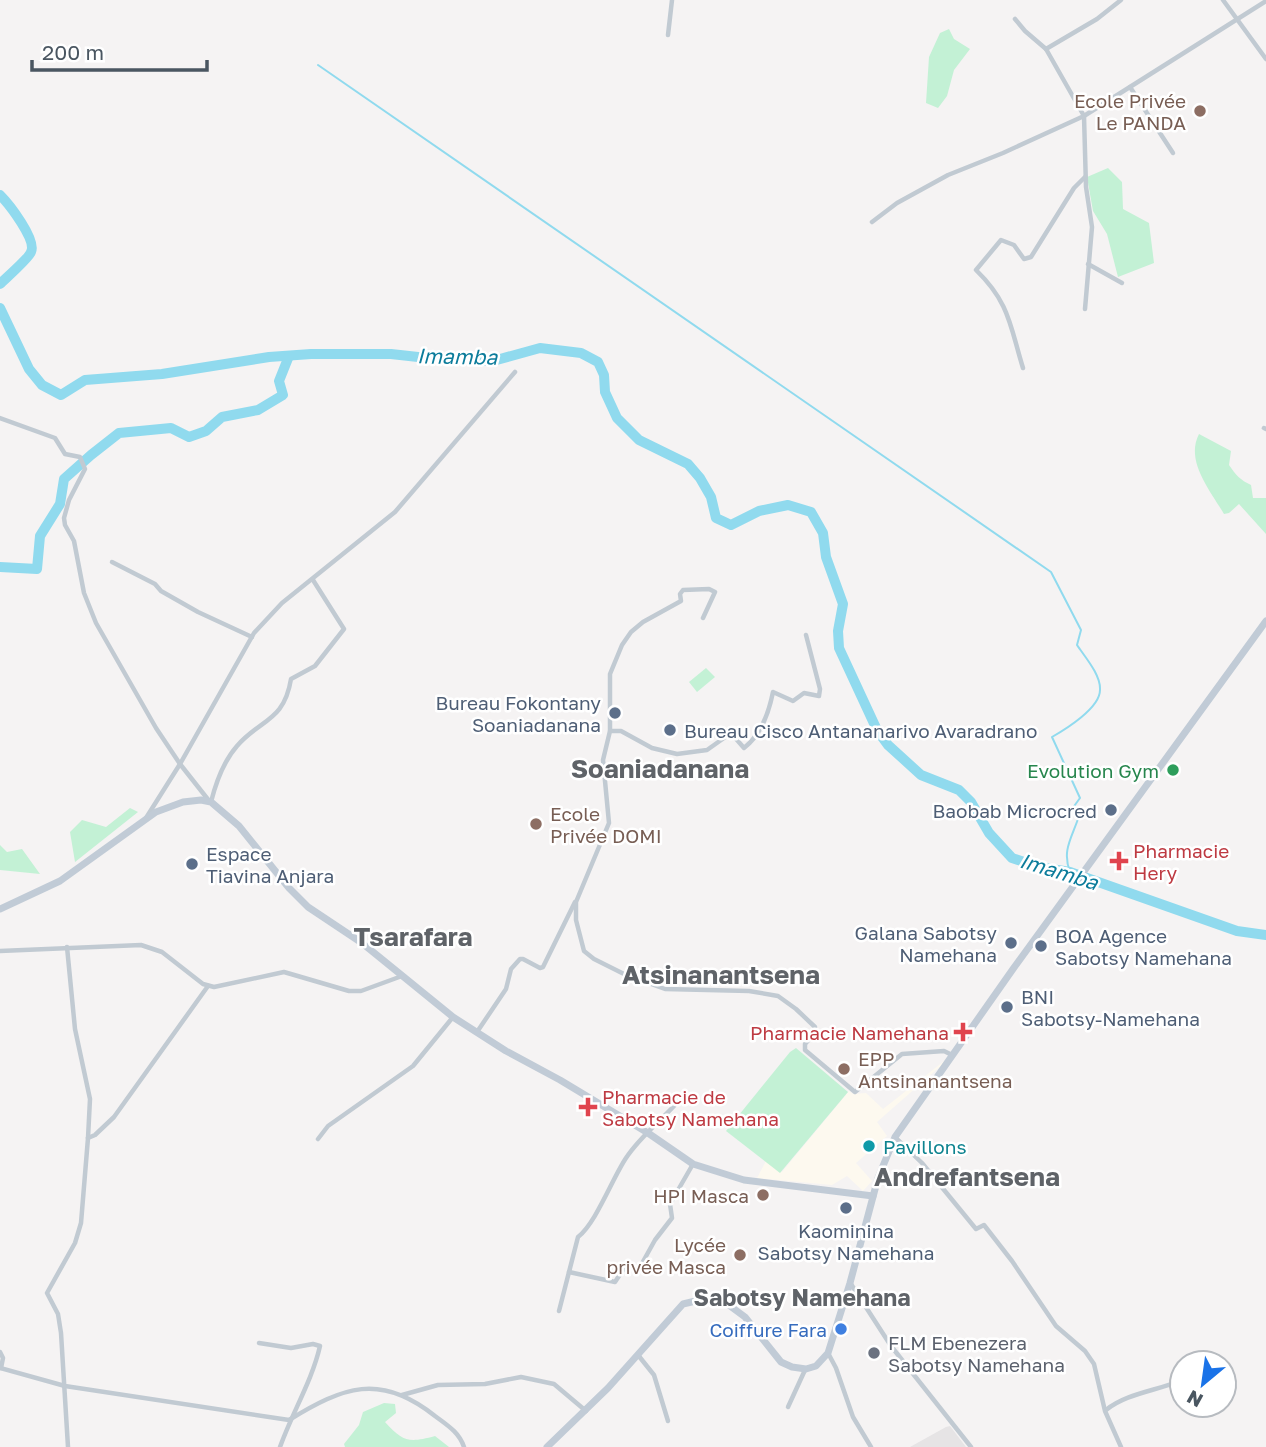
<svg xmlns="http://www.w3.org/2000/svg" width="1266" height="1447" font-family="'Golos Text',sans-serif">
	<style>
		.commercial { fill: #fdf9ef }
		.education { fill: #e6e4e5 }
		.green { fill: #c3f1d5 }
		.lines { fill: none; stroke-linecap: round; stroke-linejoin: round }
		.stream { stroke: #90daee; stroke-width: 2 }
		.river { stroke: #90daee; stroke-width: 10 }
		.street { stroke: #c1cad2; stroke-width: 4.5 }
		.secondary { stroke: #c1cbd6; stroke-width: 7 }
		.education-dot { fill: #8d6e63; stroke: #fff; stroke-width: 2.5 }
		.service-dot { fill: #5c6f8a; stroke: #fff; stroke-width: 2.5 }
		.leisure-dot { fill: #2e9e5b; stroke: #fff; stroke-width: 2.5 }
		.health-dot { fill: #e0444e; stroke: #fff; stroke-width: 2.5 }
		.culture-dot { fill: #0f9aa8; stroke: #fff; stroke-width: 2.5 }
		.shop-dot { fill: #3f7fe0; stroke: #fff; stroke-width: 2.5 }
		.worship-dot { fill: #6b7280; stroke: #fff; stroke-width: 2.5 }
		.labels { text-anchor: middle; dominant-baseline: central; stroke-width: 5; stroke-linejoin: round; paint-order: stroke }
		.education-label { font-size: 19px; fill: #785e54; stroke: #fff; text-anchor: end }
		.service-label { font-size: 19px; fill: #4e5e75; stroke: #fff; text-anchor: start }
		.leisure-label { font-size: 19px; fill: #27864d; stroke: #fff; text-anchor: end }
		.health-label { font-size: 19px; fill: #be3a42; stroke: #fff; text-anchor: start }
		.culture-label { font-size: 19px; fill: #0d838f; stroke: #fff; text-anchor: start }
		.shop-label { font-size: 19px; fill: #366cbe; stroke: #fff; text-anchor: end }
		.worship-label { font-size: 19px; fill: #5b616d; stroke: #fff; text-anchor: start }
		.water-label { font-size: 21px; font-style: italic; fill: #0c7c9b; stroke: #fff }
		.quarter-label { font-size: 23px; font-weight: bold; fill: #5f6368; stroke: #fff }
		.district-label { font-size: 26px; font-weight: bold; fill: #5f6368; stroke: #fff }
	</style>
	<rect width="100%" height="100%" fill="#f5f3f3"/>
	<polygon class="commercial" points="948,1058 943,1064 877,1122 887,1136 856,1163 872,1181 863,1191 847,1176 832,1185 757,1178 766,1161 782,1172 849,1091 853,1094 866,1093 883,1109"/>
	<polygon class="education" points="950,1426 966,1447 910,1447 946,1427"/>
	<g class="green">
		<polygon points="949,29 954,39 970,49 954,70 947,96 938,108 926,103 929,57 940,33"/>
		<polygon points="1108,168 1122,182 1123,209 1149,223 1154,263 1118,277 1107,234 1093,211 1087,177"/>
		<path d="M1199,434L1231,451L1229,465C1236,475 1240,480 1251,485L1253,498H1266V534L1239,504L1229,513L1224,514C1210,490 1185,461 1199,434Z"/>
		<polygon points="706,668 715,677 697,692 689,682"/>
		<polygon points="130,808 138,812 75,862 70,832 82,820 106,827"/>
		<polygon points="0,845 7,852 22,849 40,874 0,870"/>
		<polygon points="796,1048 848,1092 780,1173 726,1131 790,1052"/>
		<path d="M384,1403L395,1404L396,1413L385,1422C403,1442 409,1443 435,1436L449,1447H345L344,1444L359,1425L363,1412Z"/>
	</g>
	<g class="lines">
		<path class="stream" d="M318,65L1051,572L1081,630L1077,645C1085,657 1101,675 1100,690C1100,708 1066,729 1052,737L1080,798L1072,809L1078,819C1071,839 1062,851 1070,872"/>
		<g class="river">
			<path d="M0,195C9,204 37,240 31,252C29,258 6,278 0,284"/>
			<polyline points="0,308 29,369 42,385 61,395 85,380 162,374 269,357 311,354 391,354 436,359 493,361 540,348 581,353 598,362 604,375 605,392 617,418 639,440 688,464 700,478 711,497 716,518 731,525 759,511 788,505 811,512 823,533 826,557 843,604 838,631 839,648 877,730 888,745 921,775 959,790 971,802 989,833 1012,858 1039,867 1070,872 1237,931 1266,935"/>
			<polyline points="0,567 37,569 40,536 60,504 64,479 91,455 119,433 171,428 189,437 206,431 222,417 258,410 283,395 279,381 289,356"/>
		</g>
		<g class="street">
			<polyline points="1223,0 1266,59"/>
			<polyline points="1015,19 1025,31 1046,49 1084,116 1086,187 1092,227 1085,309"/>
			<polyline points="668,35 672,0"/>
			<polyline points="1046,49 1097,19 1121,0"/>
			<polyline points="1130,87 1173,153"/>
			<polyline points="872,222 897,203 948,175 1003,153 1084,116 1266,1"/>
			<polyline points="1088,264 1122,283"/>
			<path d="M1023,368C1010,326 1010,303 976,270L1001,240L1014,245L1024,259L1031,257L1074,188L1085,177"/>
			<polyline points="0,418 55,438 65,454 80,457 85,469 69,500 64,518 65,525 74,541 84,593 96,623 156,728 180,764 210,802"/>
			<polyline points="1264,428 1266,429"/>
			<polyline points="112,562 155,584 161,591 198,612 252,637"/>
			<polyline points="703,618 715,592 709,589 683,590 680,594 681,601 643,622 631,632 622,645 610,674 610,731 603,760 609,823 576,902 576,920 584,951 594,959 626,975 665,989 749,991 778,996 796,1009 815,1027 814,1034 805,1044 805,1050 855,1092 902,1054 944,1051 952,1055"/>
			<path d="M610,731H621L652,748L677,754L707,750L731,733L744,748C761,735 769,712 773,692L793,701L804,693L819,696L820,689L806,635"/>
			<path d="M211,802C216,782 223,762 237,746C260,719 284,722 291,679L315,666L344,629L313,580"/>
			<polyline points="146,818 180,764 254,633 282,603 395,512 515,372"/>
			<polyline points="67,947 75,1029 90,1099 88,1138 81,1223 75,1243 47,1293 58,1314 61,1333 68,1447"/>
			<polyline points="0,951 141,945 162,952 203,984 214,987 284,972 349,991 361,991 402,976"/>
			<polyline points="477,1032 506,989 511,969 520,959 523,959 540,968 543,967 575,902"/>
			<polyline points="895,1137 922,1163 976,1229 984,1225 1012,1261 1056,1326 1085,1351 1094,1364 1105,1411 1121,1447"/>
			<polyline points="88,1138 95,1135 114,1117 208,986"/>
			<polyline points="318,1139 328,1126 413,1066 453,1017"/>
			<polyline points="569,1272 615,1282 625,1267 640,1267 655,1240 672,1218 670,1204 693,1164"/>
			<polyline points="851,1284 891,1346 971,1447"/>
			<path d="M559,1311L578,1237C596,1223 612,1179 626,1158C639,1138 658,1123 674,1106"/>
			<path d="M259,1343L291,1348L313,1344L320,1346C312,1381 292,1413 280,1447"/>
			<polyline points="0,1352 3,1358 1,1368"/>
			<polyline points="828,1353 836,1368 853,1417 871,1447"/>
			<polyline points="638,1355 654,1375 668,1421"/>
			<path d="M0,1368L65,1386L289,1420C343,1387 380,1372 435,1416C447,1425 459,1432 464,1447"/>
			<polyline points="402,1395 438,1385 485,1384 521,1377 554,1384 586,1411"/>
			<polyline points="788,1407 805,1370"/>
			<path d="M1106,1410C1127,1393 1157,1391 1182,1380"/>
		</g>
		<g class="secondary">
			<polyline points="0,909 60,881 156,812 183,802 201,800 211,802 239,826 289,888 308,907 362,943 453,1017 506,1051 560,1080 648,1133 693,1164 744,1180 873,1196"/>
			<polyline points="547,1447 608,1388 683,1304 708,1298 726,1303 745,1317 781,1362 792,1367 806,1369 816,1366 828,1353 850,1283 878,1178 895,1137 1013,969 1266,621"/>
		</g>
	</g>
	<g class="education-dot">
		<circle cx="1200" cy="111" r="7"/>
		<circle cx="536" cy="824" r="7"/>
		<circle cx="844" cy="1069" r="7"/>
		<circle cx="763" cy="1195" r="7"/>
		<circle cx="740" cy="1255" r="7"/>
	</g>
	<g class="service-dot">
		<circle cx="615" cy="713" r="7"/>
		<circle cx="670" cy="730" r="7"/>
		<circle cx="1111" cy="810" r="7"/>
		<circle cx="192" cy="864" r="7"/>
		<circle cx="1011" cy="943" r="7"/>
		<circle cx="1041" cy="946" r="7"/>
		<circle cx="1007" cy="1007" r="7"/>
		<circle cx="846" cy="1208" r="7"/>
	</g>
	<circle class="leisure-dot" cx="1173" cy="770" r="7"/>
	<g class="health-dot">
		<path d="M1115.5 850.5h7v7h7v7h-7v7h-7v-7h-7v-7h7z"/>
		<path d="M959.5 1021.5h7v7h7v7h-7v7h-7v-7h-7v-7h7z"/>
		<path d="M584.5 1096.5h7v7h7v7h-7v7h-7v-7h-7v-7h7z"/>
	</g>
	<circle class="culture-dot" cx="869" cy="1146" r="7"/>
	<circle class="shop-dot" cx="841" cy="1329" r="7"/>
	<circle class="worship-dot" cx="874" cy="1353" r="7"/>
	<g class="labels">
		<g class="education-label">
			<text x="1186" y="100">Ecole Privée<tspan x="1186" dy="22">Le PANDA</tspan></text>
			<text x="550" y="813" text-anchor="start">Ecole<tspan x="550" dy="22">Privée DOMI</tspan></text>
			<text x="858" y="1058" text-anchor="start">EPP<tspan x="858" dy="22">Antsinanantsena</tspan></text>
			<text x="749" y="1195">HPI Masca</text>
			<text x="726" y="1244">Lycée<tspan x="726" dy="22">privée Masca</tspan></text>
		</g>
		<g class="service-label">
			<text x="601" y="702" text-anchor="end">Bureau Fokontany<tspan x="601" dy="22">Soaniadanana</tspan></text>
			<text x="684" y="730">Bureau Cisco Antananarivo Avaradrano</text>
			<text x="1097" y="810" text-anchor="end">Baobab Microcred</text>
			<text x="206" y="853">Espace<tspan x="206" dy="22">Tiavina Anjara</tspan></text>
			<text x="997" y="932" text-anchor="end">Galana Sabotsy<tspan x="997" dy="22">Namehana</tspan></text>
			<text x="1055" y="935">BOA Agence<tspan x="1055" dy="22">Sabotsy Namehana</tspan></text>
			<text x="1021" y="996">BNI<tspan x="1021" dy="22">Sabotsy-Namehana</tspan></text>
			<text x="846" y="1230" text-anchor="middle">Kaominina<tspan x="846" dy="22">Sabotsy Namehana</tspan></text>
		</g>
		<g class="leisure-label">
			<text x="1159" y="770">Evolution Gym</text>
		</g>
		<g class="health-label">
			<text x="1133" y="850">Pharmacie<tspan x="1133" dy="22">Hery</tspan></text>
			<text x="949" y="1032" text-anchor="end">Pharmacie Namehana</text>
			<text x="602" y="1096">Pharmacie de<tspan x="602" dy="22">Sabotsy Namehana</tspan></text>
		</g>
		<g class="culture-label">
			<text x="883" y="1146">Pavillons</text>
		</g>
		<g class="shop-label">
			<text x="827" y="1329">Coiffure Fara</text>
		</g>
		<g class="worship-label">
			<text x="888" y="1342">FLM Ebenezera<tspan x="888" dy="22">Sabotsy Namehana</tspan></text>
		</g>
		<g class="water-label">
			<text transform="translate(457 356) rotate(1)">Imamba</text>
			<text transform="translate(1059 871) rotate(17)">Imamba</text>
		</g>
		<g class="quarter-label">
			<text x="802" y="1297">Sabotsy Namehana</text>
		</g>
		<g class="district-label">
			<text x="660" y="768">Soaniadanana</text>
			<text x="413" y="936">Tsarafara</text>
			<text x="721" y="974">Atsinanantsena</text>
			<text x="967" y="1176">Andrefantsena</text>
		</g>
	</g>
	<g transform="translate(1203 1384) rotate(209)"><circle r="33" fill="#ffffff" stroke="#b7bbc0" stroke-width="2"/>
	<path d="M0-5L12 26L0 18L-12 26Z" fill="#1a73e8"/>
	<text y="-10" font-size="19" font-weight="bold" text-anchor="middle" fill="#4a5661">N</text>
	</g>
	<path d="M32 60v10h175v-10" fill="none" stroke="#4a5661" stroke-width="3.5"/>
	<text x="42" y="60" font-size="21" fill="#4a5661" stroke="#ffffff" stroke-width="5" paint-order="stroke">200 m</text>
</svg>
